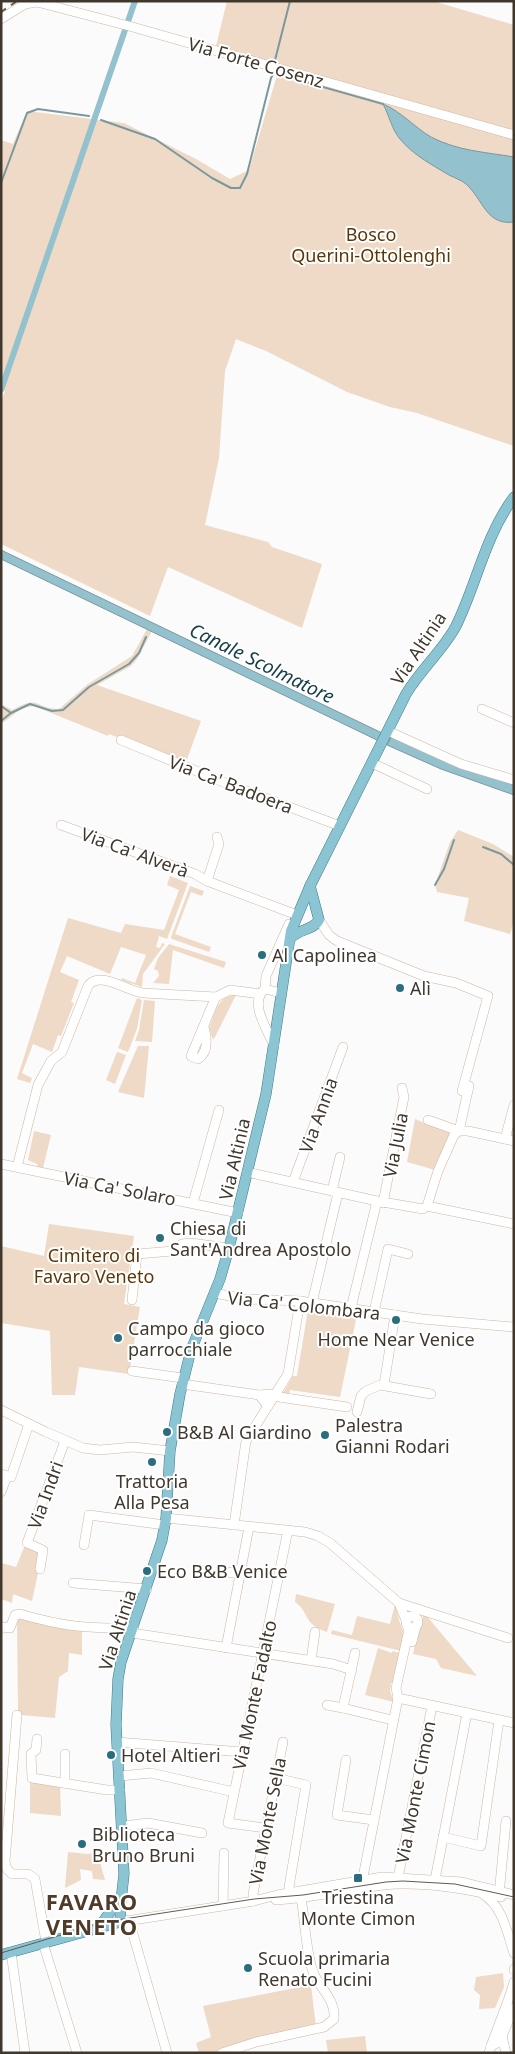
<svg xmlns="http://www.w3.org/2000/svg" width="515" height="2054" font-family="'Noto Sans',sans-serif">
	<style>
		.green { fill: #eedac6 }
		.water { fill: #94c1ce; stroke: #7b989e }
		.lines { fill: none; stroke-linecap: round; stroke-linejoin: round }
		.stream { stroke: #7b989e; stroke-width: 2 }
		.canal { stroke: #94c1ce; stroke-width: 6 }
		.minor-casing { stroke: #ceb6a0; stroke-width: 10 }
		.major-casing { stroke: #3f7b87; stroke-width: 11 }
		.minor { stroke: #fff; stroke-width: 9 }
		.major { stroke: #8bc5d4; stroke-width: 10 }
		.tram { stroke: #625a52; stroke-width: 1 }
		.rail { stroke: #625a52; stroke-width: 2; stroke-dasharray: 6 6; stroke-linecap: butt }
		.poi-dot { fill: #296d7e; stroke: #fff; stroke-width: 2 }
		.labels { text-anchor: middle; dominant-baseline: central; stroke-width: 4; stroke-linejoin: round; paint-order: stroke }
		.street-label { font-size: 18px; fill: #40372d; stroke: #fff }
		.park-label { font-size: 18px; fill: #5c3604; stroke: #fff }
		.poi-label { font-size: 18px; fill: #40372d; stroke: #fff; text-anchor: start }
		.water-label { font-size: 19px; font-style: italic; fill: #153d48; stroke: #fff }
		.district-label { font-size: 22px; font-weight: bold; letter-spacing: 1px; fill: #4f3b28; stroke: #fff }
	</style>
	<rect width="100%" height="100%" fill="#fbfbfb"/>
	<g class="green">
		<polygon points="227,1 433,1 514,25 514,446 417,413 390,407 347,392 266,351 236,339 225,371 219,458 205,525 268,542 272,547 322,564 302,628 168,567 150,616 1,544 1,401 5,391 1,390 1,140 13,144 27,111 124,123 196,159 230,179 249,170 280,65 216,46"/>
		<path d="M147,629L152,631L137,659L131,666L97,685L201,721L186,762L109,734L108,736L34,706C20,706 11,718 1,724V704L12,710C42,694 33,709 59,709L88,684L132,656Z"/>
		<polygon points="458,830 493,844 514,857 514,921 510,934 464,921 469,898 437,892 435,885 450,842"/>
		<polygon points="170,876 188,883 167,939 159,936 156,947 160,948 162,943 165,944 143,974 142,987 121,980 122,978 135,983 146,955 121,947 110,974 67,956 60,972 79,980 71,1002 74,1003 61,1036 58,1035 52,1052 33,1044 22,1073 32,1078 30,1083 17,1079 68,918 121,933 125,924 164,930 179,890 167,885"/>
		<polygon points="190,886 204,891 202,896 191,892 175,934 211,947 209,952 172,939 171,937"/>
		<polygon points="169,944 226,962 224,968 173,950 169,984 153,983 159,976 158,971 154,969 158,958"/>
		<path d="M236,995L216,1035L213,1040L209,1028C215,1013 217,996 236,995Z"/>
		<polygon points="137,998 142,1000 137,1029 128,1052 118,1048"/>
		<polygon points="144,1000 155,1001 152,1042 135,1041 139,1030"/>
		<polygon points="138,1046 149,1046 144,1098 118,1092"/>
		<polygon points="117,1052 126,1055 115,1084 106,1080"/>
		<polygon points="415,1119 452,1134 435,1170 407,1162"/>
		<polygon points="34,1131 51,1135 43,1168 38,1167 37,1164 28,1160"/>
		<polygon points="49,1224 134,1236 124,1304 140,1307 129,1374 79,1367 75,1395 52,1395 50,1331 1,1323 1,1246 44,1256"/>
		<polygon points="308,1310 357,1315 340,1397 290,1390 289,1394 283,1393 293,1376 297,1376"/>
		<polygon points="25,1545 43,1550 32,1601 13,1594 12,1603 1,1599 1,1563 16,1567"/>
		<path d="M296,1594L335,1604L327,1632C302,1624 310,1612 295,1602Z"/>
		<path d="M395,1604C398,1613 399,1624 404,1632L401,1651L331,1634L332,1630L352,1635L357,1616L390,1624Z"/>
		<polygon points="425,1614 477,1676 441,1668 436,1659 413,1654 418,1631 422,1625 423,1616"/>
		<polygon points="17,1618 82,1631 82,1655 69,1653 68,1671 59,1677 55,1718 21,1715 18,1710"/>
		<polygon points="378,1648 392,1653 392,1651 400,1653 396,1673 394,1673 393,1683 391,1683 390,1691 394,1702 365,1695"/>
		<polygon points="30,1780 60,1784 61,1816 30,1813"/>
		<polygon points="101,1851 101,1866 105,1880 93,1879 92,1871 80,1869 81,1880 65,1888 68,1852 88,1854"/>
		<polygon points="503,1973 504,1987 495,2008 479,2009 480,1995 474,1990 476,1977"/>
		<polygon points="311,1985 316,2027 212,2053 199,2053 196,2043 211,2037 203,2006"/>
		<polygon points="365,2036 367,2053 328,2053 326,2040"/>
	</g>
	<g class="water">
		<path d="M383,104C402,112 414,127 431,137C458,151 485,152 514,157V222C486,226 483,199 466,184C461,180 455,178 449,175C432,165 412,154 400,139C392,130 389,115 383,104Z"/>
		<polygon points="1,550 382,733 379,741 1,559"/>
		<polygon points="391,737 448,762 514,785 514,795 441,769 387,745"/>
	</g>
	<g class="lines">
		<g class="stream">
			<polyline points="274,64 290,1"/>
			<polyline points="273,69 274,73 383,104"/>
			<polyline points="101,120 155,139 212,178 231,188 240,188 247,174 271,78 274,73"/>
			<polyline points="1,183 27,113 38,109 89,116"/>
			<polyline points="1,706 11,713"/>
			<polyline points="1,721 11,713 30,704 52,711 63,710 89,687 129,664 139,653 146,637"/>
			<polyline points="483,847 501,854 514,865"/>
			<polyline points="435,885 444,869 454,840"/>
		</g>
		<polyline class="canal" points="1,390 135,1"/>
		<defs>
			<g id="minor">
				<polyline points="1,19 25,4 37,2 129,26 514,135"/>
				<polyline points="482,709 514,723"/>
				<polyline points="388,731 461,764 514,780"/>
				<polyline points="121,740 228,784 340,826"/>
				<polyline points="372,763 427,789"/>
				<polyline points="61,825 195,874 207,881 297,915"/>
				<polyline points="207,881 219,844 217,837"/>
				<polyline points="319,920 329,935 337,941 424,976 456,983 488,996 462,1091"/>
				<polyline points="265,989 266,976 289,924"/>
				<path d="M204,1027C207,1038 209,1052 198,1059L191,1056L214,1001L216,997"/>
				<path d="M274,1045C268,1031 248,1002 265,989L281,993"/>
				<polyline points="428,1120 459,1131 469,1086"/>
				<polyline points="505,1139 514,1105"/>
				<polyline points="1,1164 238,1213"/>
				<path d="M17,1167L38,1085L51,1061L62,1052L88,986C99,970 127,991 143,993L216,997L230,990L261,994"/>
				<polyline points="247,1172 377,1201 423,1209 427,1206 438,1171 454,1135 459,1131 468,1131 514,1141"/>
				<polyline points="293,1182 343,1047"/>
				<polyline points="332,1191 340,1157"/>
				<polyline points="193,1203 219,1110"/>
				<polyline points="383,1203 404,1097 402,1088"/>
				<polyline points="427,1206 514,1224"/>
				<polyline points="215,1293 244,1299 300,1301 422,1319 514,1327"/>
				<polyline points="132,1300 137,1254 173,1251 182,1244 190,1243 229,1248"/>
				<polyline points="312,1303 338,1193"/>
				<polyline points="351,1308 377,1201"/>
				<polyline points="374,1312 388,1249 408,1254"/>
				<polyline points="132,1371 183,1378"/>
				<polyline points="182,1384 259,1395"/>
				<polyline points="384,1385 395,1315"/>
				<polyline points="268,1406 259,1395 271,1394 279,1397 347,1407"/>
				<polyline points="1,1410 46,1432 83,1448 100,1450 133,1447 170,1451"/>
				<polyline points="357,1412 361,1396 366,1391 380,1385 431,1394"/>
				<polyline points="1,1474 11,1477 29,1424"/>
				<polyline points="1,1492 7,1476"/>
				<polyline points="166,1518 305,1532 318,1536 330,1543 399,1603 406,1620"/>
				<polyline points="234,1525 246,1441 288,1374 300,1301"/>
				<polyline points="84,1545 89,1515 165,1525"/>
				<polyline points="40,1569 43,1550 27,1543 65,1441"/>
				<polyline points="221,1571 240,1574"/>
				<polyline points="73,1583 147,1589"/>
				<polyline points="399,1603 508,1638"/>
				<circle cx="412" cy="1622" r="6"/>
				<polyline points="408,1626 408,1634 396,1688 398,1698 514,1723"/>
				<path d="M1,1627L10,1628L15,1615L20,1614C61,1626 92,1630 134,1627"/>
				<polyline points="132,1633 333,1664 352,1670"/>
				<polyline points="412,1642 416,1626"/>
				<polyline points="226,1648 249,1527"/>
				<polyline points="355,1653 343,1708 392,1720"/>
				<polyline points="311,1661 315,1632"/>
				<polyline points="327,1705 343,1708"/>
				<polyline points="17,1715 5,1862 7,1869 12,1874 28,1874 35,1879 46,1942"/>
				<polyline points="37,1739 36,1750 31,1754 32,1778 107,1790 120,1790"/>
				<polyline points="117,1742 242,1752"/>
				<polyline points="346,1760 337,1815 374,1820"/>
				<polyline points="120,1776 151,1773 234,1792"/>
				<polyline points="276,1778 306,1785 289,1887 290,1893"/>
				<polyline points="65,1783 65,1754"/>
				<polyline points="123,1826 148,1823 202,1833"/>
				<polyline points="266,1828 228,1823 288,1530"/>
				<polyline points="443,1837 481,1846 499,1720"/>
				<polyline points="363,1877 398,1698"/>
				<polyline points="398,1878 432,1706"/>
				<polyline points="435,1880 467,1713"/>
				<path d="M484,1895C503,1907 507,1933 514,1953"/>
				<polyline points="499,1895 506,1821"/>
				<path d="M276,1900C318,1898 357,1886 398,1884C433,1883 468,1889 501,1897"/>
				<polyline points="254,1901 253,1894 283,1742"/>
				<polyline points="223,1906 224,1853"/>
				<polyline points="129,1920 167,2053"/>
				<polyline points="120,1922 254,1901 277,1895 382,1877 462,1882 514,1895"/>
				<polyline points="43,1943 77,2053"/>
				<polyline points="11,1952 25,2053"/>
				<polyline points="514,1969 514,1970"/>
				<polyline points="504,2045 502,2036 514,2008"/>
				<polyline points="491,2046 509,1998 514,1982"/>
				<path d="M222,2053L256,2042L324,2027L334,2019C336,2000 321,1990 314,1974C306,1956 305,1919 301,1898"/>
				<polyline points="489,2053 491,2046 499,2042 504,2045 506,2053"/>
			</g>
			<g id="major">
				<path d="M290,939C299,928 313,931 319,920L310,886"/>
				<polyline points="100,1926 115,1905"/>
				<path d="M1,1955L120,1922L121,1901L124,1874L116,1725L118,1679L121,1662L162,1540L166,1518L170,1451L180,1394L191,1350L220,1279L229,1248L266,1094L291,931L310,886L406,694C421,669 444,649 456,626C477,583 485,536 514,497"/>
			</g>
		</defs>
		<use href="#minor" class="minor-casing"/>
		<use href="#major" class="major-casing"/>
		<use href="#minor" class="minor"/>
		<use href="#major" class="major"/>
		<polyline class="tram" points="1,1953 104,1922 254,1899 303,1895 386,1882 403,1881 455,1884 514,1897"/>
		<polyline class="rail" points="1,12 17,1"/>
	</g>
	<g class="poi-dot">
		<circle cx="262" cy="955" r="5"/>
		<circle cx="400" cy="988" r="5"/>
		<circle cx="160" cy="1238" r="5"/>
		<circle cx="396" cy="1320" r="5"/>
		<circle cx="118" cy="1338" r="5"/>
		<circle cx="167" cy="1432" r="5"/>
		<circle cx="325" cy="1435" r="5"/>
		<circle cx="152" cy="1462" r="5"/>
		<circle cx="147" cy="1571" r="5"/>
		<circle cx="111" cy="1755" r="5"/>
		<circle cx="82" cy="1844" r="5"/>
		<rect x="353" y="1873" width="10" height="10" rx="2.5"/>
		<circle cx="248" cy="1968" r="5"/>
	</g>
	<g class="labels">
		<g class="street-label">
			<text transform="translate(256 62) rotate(16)">Via Forte Cosenz</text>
			<text transform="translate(418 648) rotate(-56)">Via Altinia</text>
			<text transform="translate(231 784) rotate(21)">Via Ca' Badoera</text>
			<text transform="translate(135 852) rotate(20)">Via Ca' Alverà</text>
			<text transform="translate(318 1115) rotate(-70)">Via Annia</text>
			<text transform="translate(395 1145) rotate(-79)">Via Julia</text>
			<text transform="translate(234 1159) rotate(-77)">Via Altinia</text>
			<text transform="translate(120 1188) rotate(11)">Via Ca' Solaro</text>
			<text transform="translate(304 1305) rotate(6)">Via Ca' Colombara</text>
			<text transform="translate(45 1495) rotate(-70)">Via Indri</text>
			<text transform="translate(117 1630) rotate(-72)">Via Altinia</text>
			<text transform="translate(254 1695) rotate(-78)">Via Monte Fadalto</text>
			<text transform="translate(415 1792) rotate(-79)">Via Monte Cimon</text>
			<text transform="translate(267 1821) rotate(-79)">Via Monte Sella</text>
		</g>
		<g class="park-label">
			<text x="371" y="234">Bosco<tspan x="371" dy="21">Querini-Ottolenghi</tspan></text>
			<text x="94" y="1255">Cimitero di<tspan x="94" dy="21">Favaro Veneto</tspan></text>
		</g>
		<g class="poi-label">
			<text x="272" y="955">Al Capolinea</text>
			<text x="410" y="988">Alì</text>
			<text x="170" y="1228">Chiesa di<tspan x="170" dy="21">Sant'Andrea Apostolo</tspan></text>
			<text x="128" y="1328">Campo da gioco<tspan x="128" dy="21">parrocchiale</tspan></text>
			<text x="396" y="1339" text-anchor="middle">Home Near Venice</text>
			<text x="335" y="1425">Palestra<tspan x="335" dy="21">Gianni Rodari</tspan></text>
			<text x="177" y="1432">B&amp;B Al Giardino</text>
			<text x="152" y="1481" text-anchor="middle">Trattoria<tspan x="152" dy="21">Alla Pesa</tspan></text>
			<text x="157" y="1571">Eco B&amp;B Venice</text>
			<text x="121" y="1755">Hotel Altieri</text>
			<text x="92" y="1834">Biblioteca<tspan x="92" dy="21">Bruno Bruni</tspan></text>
			<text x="358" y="1897" text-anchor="middle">Triestina<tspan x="358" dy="21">Monte Cimon</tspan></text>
			<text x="258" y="1958">Scuola primaria<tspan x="258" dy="21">Renato Fucini</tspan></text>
		</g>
		<g class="water-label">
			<text transform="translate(262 663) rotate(26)">Canale Scolmatore</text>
		</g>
		<g class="district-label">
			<text x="92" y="1901">FAVARO<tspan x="92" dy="25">VENETO</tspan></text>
		</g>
	</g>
	<rect width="515" height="2054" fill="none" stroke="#40372d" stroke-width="5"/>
</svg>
